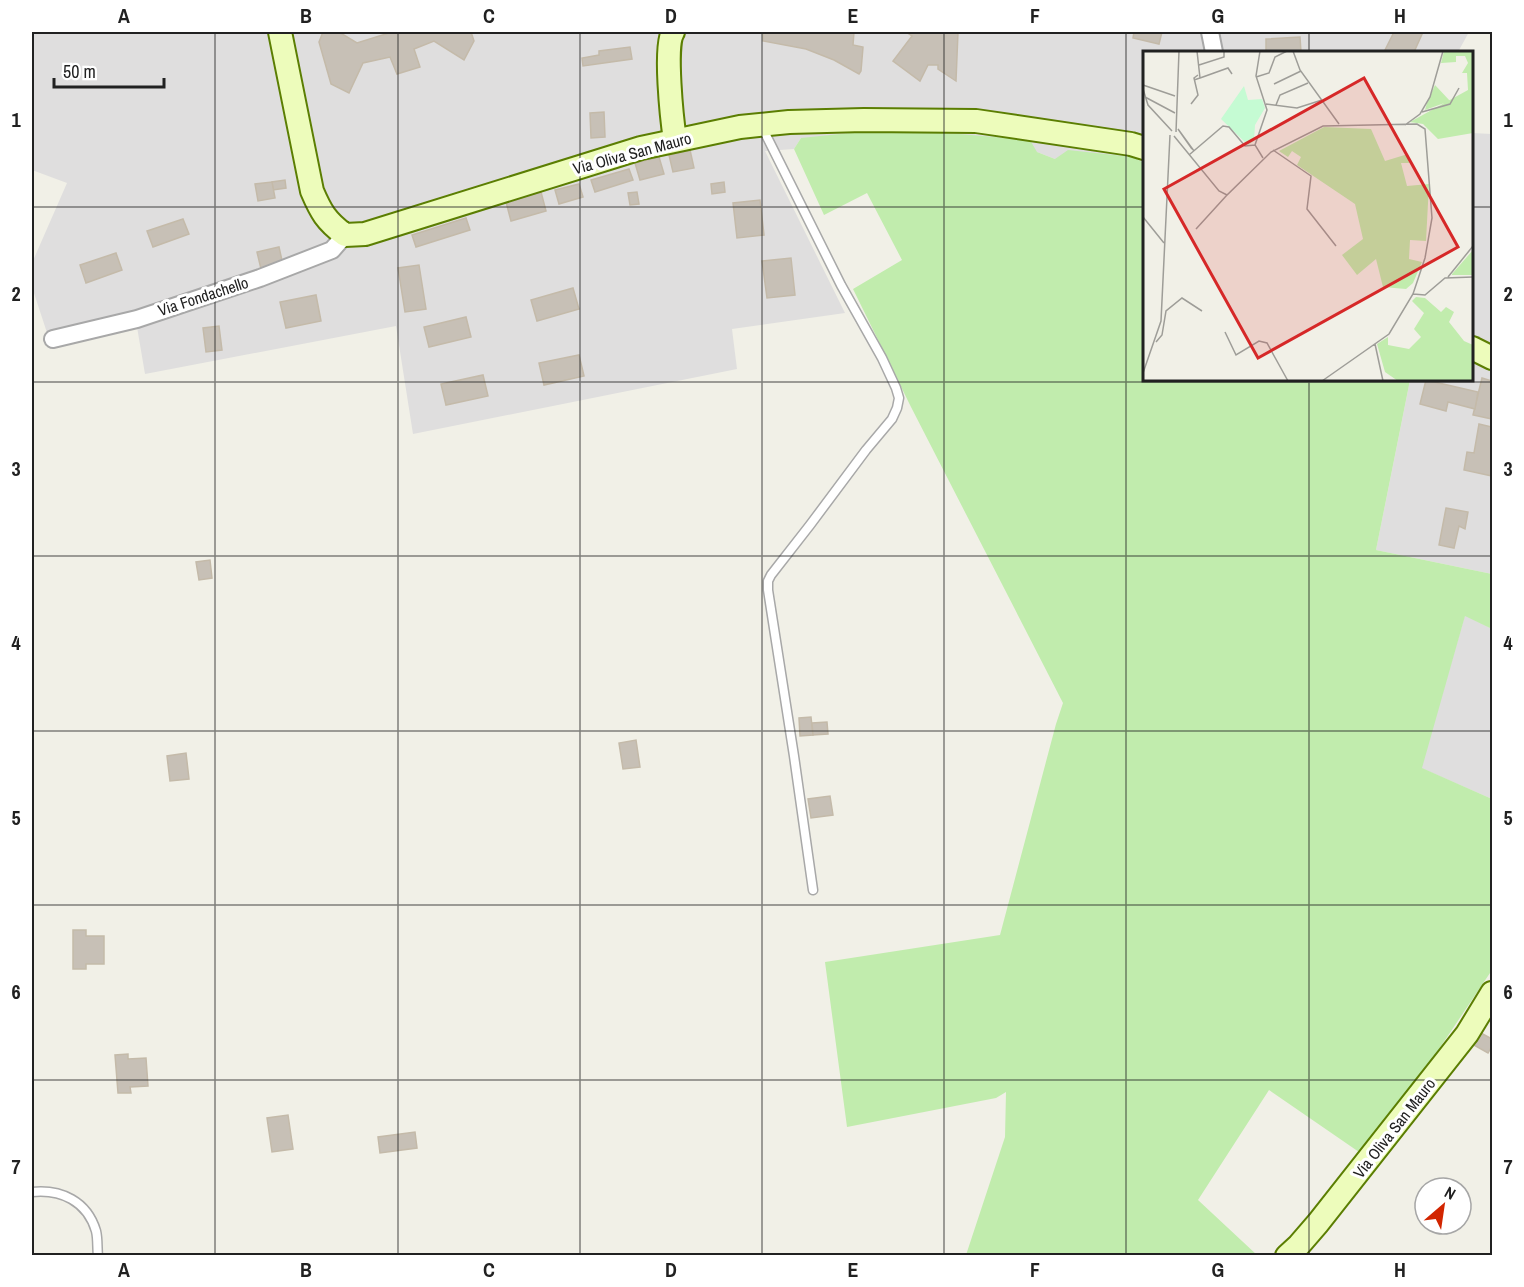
<svg xmlns="http://www.w3.org/2000/svg" width="1524" height="1287" font-family="'Archivo Narrow',sans-serif">
	<style>
		.residential { fill: #dfdede }
		.grass { fill: #c1ecad }
		.building { fill: #c7c0b6; stroke: #c4baa9; stroke-width: 1.5 }
		.lines { fill: none; stroke-linecap: round; stroke-linejoin: round }
		.lane-casing { stroke: #a8a8a8; stroke-width: 11 }
		.street-casing { stroke: #a8a8a8; stroke-width: 20 }
		.secondary-casing { stroke: #5b7e02; stroke-width: 26 }
		.lane { stroke: #fff; stroke-width: 8 }
		.street { stroke: #fff; stroke-width: 16 }
		.secondary { stroke: #edfcbb; stroke-width: 22 }
		.grid { fill: none; stroke: #212121; stroke-width: 1.5; stroke-opacity: 0.55 }
		.labels { text-anchor: middle; dominant-baseline: central; stroke-width: 6; stroke-linejoin: round; paint-order: stroke }
		.street-label { font-size: 16px; fill: #212121; stroke: #fff }
		.inset-road { fill: none; stroke: #9e9d98; stroke-width: 1.5 }
		.view { fill: #d62828; fill-opacity: 0.15; stroke: #d62828; stroke-width: 3 }
		.inset-edge { fill: none; stroke: #212121; stroke-width: 3 }
		.neatline { fill: none; stroke: #212121; stroke-width: 2 }
		.grid-label { font-size: 20px; text-anchor: middle; font-weight: bold; fill: #212121 }
	</style>
	<rect width="100%" height="100%" fill="#f1f0e7"/>
	<g class="residential">
		<polygon points="32,32 1469,32 1458,52 1144,52 1144,163 1133,157 1055,159 1037,152 801,138 794,149 765,151 845,313 732,329 737,369 413,434 396,326 145,374 137,327 52,348 32,287 32,263 67,183 32,170"/>
		<polygon points="1472,133 1492,134 1492,574 1376,550 1410,380 1472,380"/>
		<polygon points="1465,615 1492,629 1492,799 1421,768"/>
	</g>
	<polygon class="grass" points="879,130 959,134 1030,140 1037,152 1055,159 1068,150 1133,157 1144,163 1144,380 1410,380 1376,550 1492,574 1492,629 1465,616 1422,768 1492,799 1492,970 1437,1052 1359,1152 1269,1090 1198,1200 1257,1255 966,1255 1005,1137 1006,1092 996,1098 847,1127 825,962 1000,935 1056,724 1063,703 911,407 853,289 902,260 867,193 824,215 794,149 801,138"/>
	<g class="building">
		<polygon points="323,32 339,32 357,43 392,32 471,32 474,41 464,60 434,41 414,49 420,67 397,74 390,57 363,63 349,93 331,84 319,42"/>
		<polygon points="763,32 854,32 853,45 863,47 861,71 859,74 834,60 806,49 763,41"/>
		<polygon points="906,32 958,32 956,81 938,69 938,65 928,65 920,81 893,61 912,36"/>
		<polygon points="1134,32 1162,32 1159,44 1133,38"/>
		<polygon points="1394,32 1423,32 1414,52 1384,52"/>
		<polygon points="1300,37 1301,52 1266,52 1266,39"/>
		<polygon points="630,47 632,59 583,66 582,58 599,55 599,51"/>
		<polygon points="604,112 605,137 591,138 590,113"/>
		<polygon points="690,150 694,168 673,172 669,155"/>
		<polygon points="659,157 664,174 640,180 635,163"/>
		<polygon points="629,169 633,180 595,192 591,180"/>
		<polygon points="285,180 286,188 273,190 272,182"/>
		<polygon points="272,182 275,198 258,201 255,184"/>
		<polygon points="724,182 725,192 712,194 711,184"/>
		<polygon points="579,184 583,197 559,204 555,190"/>
		<polygon points="541,192 546,211 511,221 506,202"/>
		<polygon points="637,192 639,204 630,205 628,193"/>
		<polygon points="760,200 764,235 737,238 733,203"/>
		<polygon points="466,218 470,230 416,247 412,235"/>
		<polygon points="183,219 189,234 153,247 147,231"/>
		<polygon points="279,247 283,265 261,269 257,252"/>
		<polygon points="116,253 122,270 86,283 80,265"/>
		<polygon points="791,258 795,295 767,298 762,261"/>
		<polygon points="419,265 426,309 405,312 398,268"/>
		<polygon points="573,288 579,309 537,321 531,300"/>
		<polygon points="316,295 321,321 286,328 280,302"/>
		<polygon points="466,317 471,337 429,347 424,327"/>
		<polygon points="219,326 222,350 206,352 203,328"/>
		<polygon points="579,355 584,376 544,385 539,363"/>
		<polygon points="483,375 488,396 446,405 441,384"/>
		<polygon points="1482,378 1492,381 1492,419 1473,415"/>
		<polygon points="1426,380 1478,392 1475,409 1448,402 1446,411 1420,404"/>
		<polygon points="1479,424 1492,427 1492,476 1464,470 1467,452 1474,453"/>
		<polygon points="1446,508 1468,512 1465,529 1459,526 1454,548 1439,545"/>
		<polygon points="210,560 212,578 199,580 196,562"/>
		<polygon points="811,717 813,735 800,736 799,718"/>
		<polygon points="827,722 828,734 813,735 812,723"/>
		<polygon points="636,740 640,767 623,769 619,743"/>
		<polygon points="186,753 189,779 170,781 167,756"/>
		<polygon points="830,796 833,815 811,818 808,799"/>
		<polygon points="73,930 86,930 86,936 104,936 104,964 86,964 86,969 73,969"/>
		<polygon points="1479,1032 1492,1039 1492,1046 1488,1053 1472,1044"/>
		<polygon points="128,1054 128,1059 146,1058 148,1086 130,1087 131,1093 118,1093 115,1055"/>
		<polygon points="288,1115 293,1149 272,1152 267,1118"/>
		<polygon points="415,1132 417,1148 380,1153 378,1137"/>
	</g>
	<g class="lines">
		<defs>
			<g id="lane">
				<polyline points="761,125 841,285 882,358 896,388 899,398 897,408 892,419 866,450 810,525 771,575 768,581 768,590 794,756 813,890"/>
				<path d="M32,1192C61,1189 87,1201 96,1231C98,1239 97,1248 98,1256"/>
			</g>
			<g id="street">
				<polyline points="1210,32 1214,52"/>
				<polyline points="53,339 137,319 260,278 332,250 345,235"/>
			</g>
			<g id="secondary">
				<path d="M280,32L312,191C321,212 326,221 345,235L365,234L641,148L740,127L789,122L864,120L976,121L1131,144L1144,148"/>
				<path d="M673,32C664,46 672,120 675,140"/>
				<polyline points="1472,348 1492,358"/>
				<polyline points="1287,1256 1299,1245 1318,1223 1467,1034 1492,993"/>
			</g>
		</defs>
		<use href="#lane" class="lane-casing"/>
		<use href="#street" class="street-casing"/>
		<use href="#secondary" class="secondary-casing"/>
		<use href="#lane" class="lane"/>
		<use href="#street" class="street"/>
		<use href="#secondary" class="secondary"/>
	</g>
	<path class="grid" d="M215,32V1256M398,32V1256M580,32V1256M762,32V1256M944,32V1256M1126,32V1256M1309,32V52M32,207H1144M1472,207H1492M1309,380V1256M32,382H1492M32,556H1492M32,731H1492M32,905H1492M32,1080H1492"/>
	<g class="labels">
		<g class="street-label">
			<text transform="translate(632 153) rotate(-15)">Via Oliva San Mauro</text>
			<text transform="translate(203 296) rotate(-18)">Via Fondachello</text>
			<text transform="translate(1394 1128) rotate(-52)">Via Oliva San Mauro</text>
		</g>
	</g>
	<g transform="translate(1143 51)">
		<rect width="330" height="330" fill="#f1f0e7"/>
		<path d="M301,0H330V82L295,88L280,73L267,71L325,39L324,22H319L325,12L322,5H313V11L298,12ZM292,34L307,50L282,59L284,52ZM181,76L228,78L242,110L265,103L266,112H258L264,135L286,133L283,190L267,189L266,208L279,211L270,232L263,238L240,236L233,208L214,224L199,204L220,188L212,153L154,114L158,106L149,100L145,106L136,100ZM330,199V224H309V223ZM273,246L282,247L298,261L303,256L311,261L306,271L321,290L330,294V330H255L242,321L234,293L245,286V294L266,298L278,286L271,278L281,262L269,250Z" fill="#c1ecad"/>
		<path d="M101,35L105,49L119,48L122,57L112,74L111,90L105,94L78,68Z" fill="#c5fbd3"/>
		<path class="inset-road" d="M117,0L113,25L124,59L112,94L120,107M150,0L157,19L196,73M56,14L81,6V0M113,26L126,22L132,6L144,0M57,27L85,17L89,23M51,29L57,27L54,0M131,33L158,20M0,34L32,45M0,38L5,54L29,80M2,46L32,62M48,53L55,44L51,27L55,24M123,53L154,57L179,49M133,54L137,44L165,32M279,61L307,53L316,37M262,74L277,63L287,46L300,0M33,81L36,0M31,85L76,140L84,144L128,101L180,75L274,73L282,78L289,167L282,207L270,243L246,283L179,330M49,98L35,78L51,100M130,99L168,125L164,158L193,195M46,104L80,75L86,76L102,95L112,94M0,166L21,192M53,178L84,144M305,226L330,195M270,243L282,244L302,227L330,226M82,281L93,304L116,290L124,292L145,330M13,291L19,284L23,260L39,247L59,260M232,293L240,330M0,322L18,270L27,84"/>
		<path class="view" d="M221,27L315,196L115,307L21,138Z"/>
		<rect width="330" height="330" class="inset-edge"/>
	</g>
	<rect width="1524" height="1287" fill="none" stroke="#ffffff" stroke-width="66"/>
	<g transform="translate(1443 1206) rotate(29)"><circle r="28" fill="#ffffff" stroke="#a6a6a6" stroke-width="1.5"/>
	<path d="M0-4.5L10 22L0 15L-10 22Z" fill="#d22500"/>
	<text y="-9" font-size="16" font-weight="bold" text-anchor="middle" fill="#212121">N</text>
	</g>
	<path d="M54 78v9h110v-9" fill="none" stroke="#212121" stroke-width="3"/>
	<text x="63" y="78" font-size="18" fill="#212121" stroke="#ffffff" stroke-width="4.5" paint-order="stroke">50 m</text>
	<rect x="33" y="33" width="1458" height="1221" class="neatline"/>
	<g class="grid-label">
		<text x="124" y="23">A</text>
		<text x="306" y="23">B</text>
		<text x="489" y="23">C</text>
		<text x="671" y="23">D</text>
		<text x="853" y="23">E</text>
		<text x="1035" y="23">F</text>
		<text x="1218" y="23">G</text>
		<text x="1400" y="23">H</text>
		<text x="16" y="127">1</text>
		<text x="1508" y="127">1</text>
		<text x="16" y="301">2</text>
		<text x="1508" y="301">2</text>
		<text x="16" y="476">3</text>
		<text x="1508" y="476">3</text>
		<text x="16" y="650">4</text>
		<text x="1508" y="650">4</text>
		<text x="16" y="825">5</text>
		<text x="1508" y="825">5</text>
		<text x="16" y="999">6</text>
		<text x="1508" y="999">6</text>
		<text x="16" y="1174">7</text>
		<text x="1508" y="1174">7</text>
		<text x="124" y="1277">A</text>
		<text x="306" y="1277">B</text>
		<text x="489" y="1277">C</text>
		<text x="671" y="1277">D</text>
		<text x="853" y="1277">E</text>
		<text x="1035" y="1277">F</text>
		<text x="1218" y="1277">G</text>
		<text x="1400" y="1277">H</text>
	</g>
</svg>
